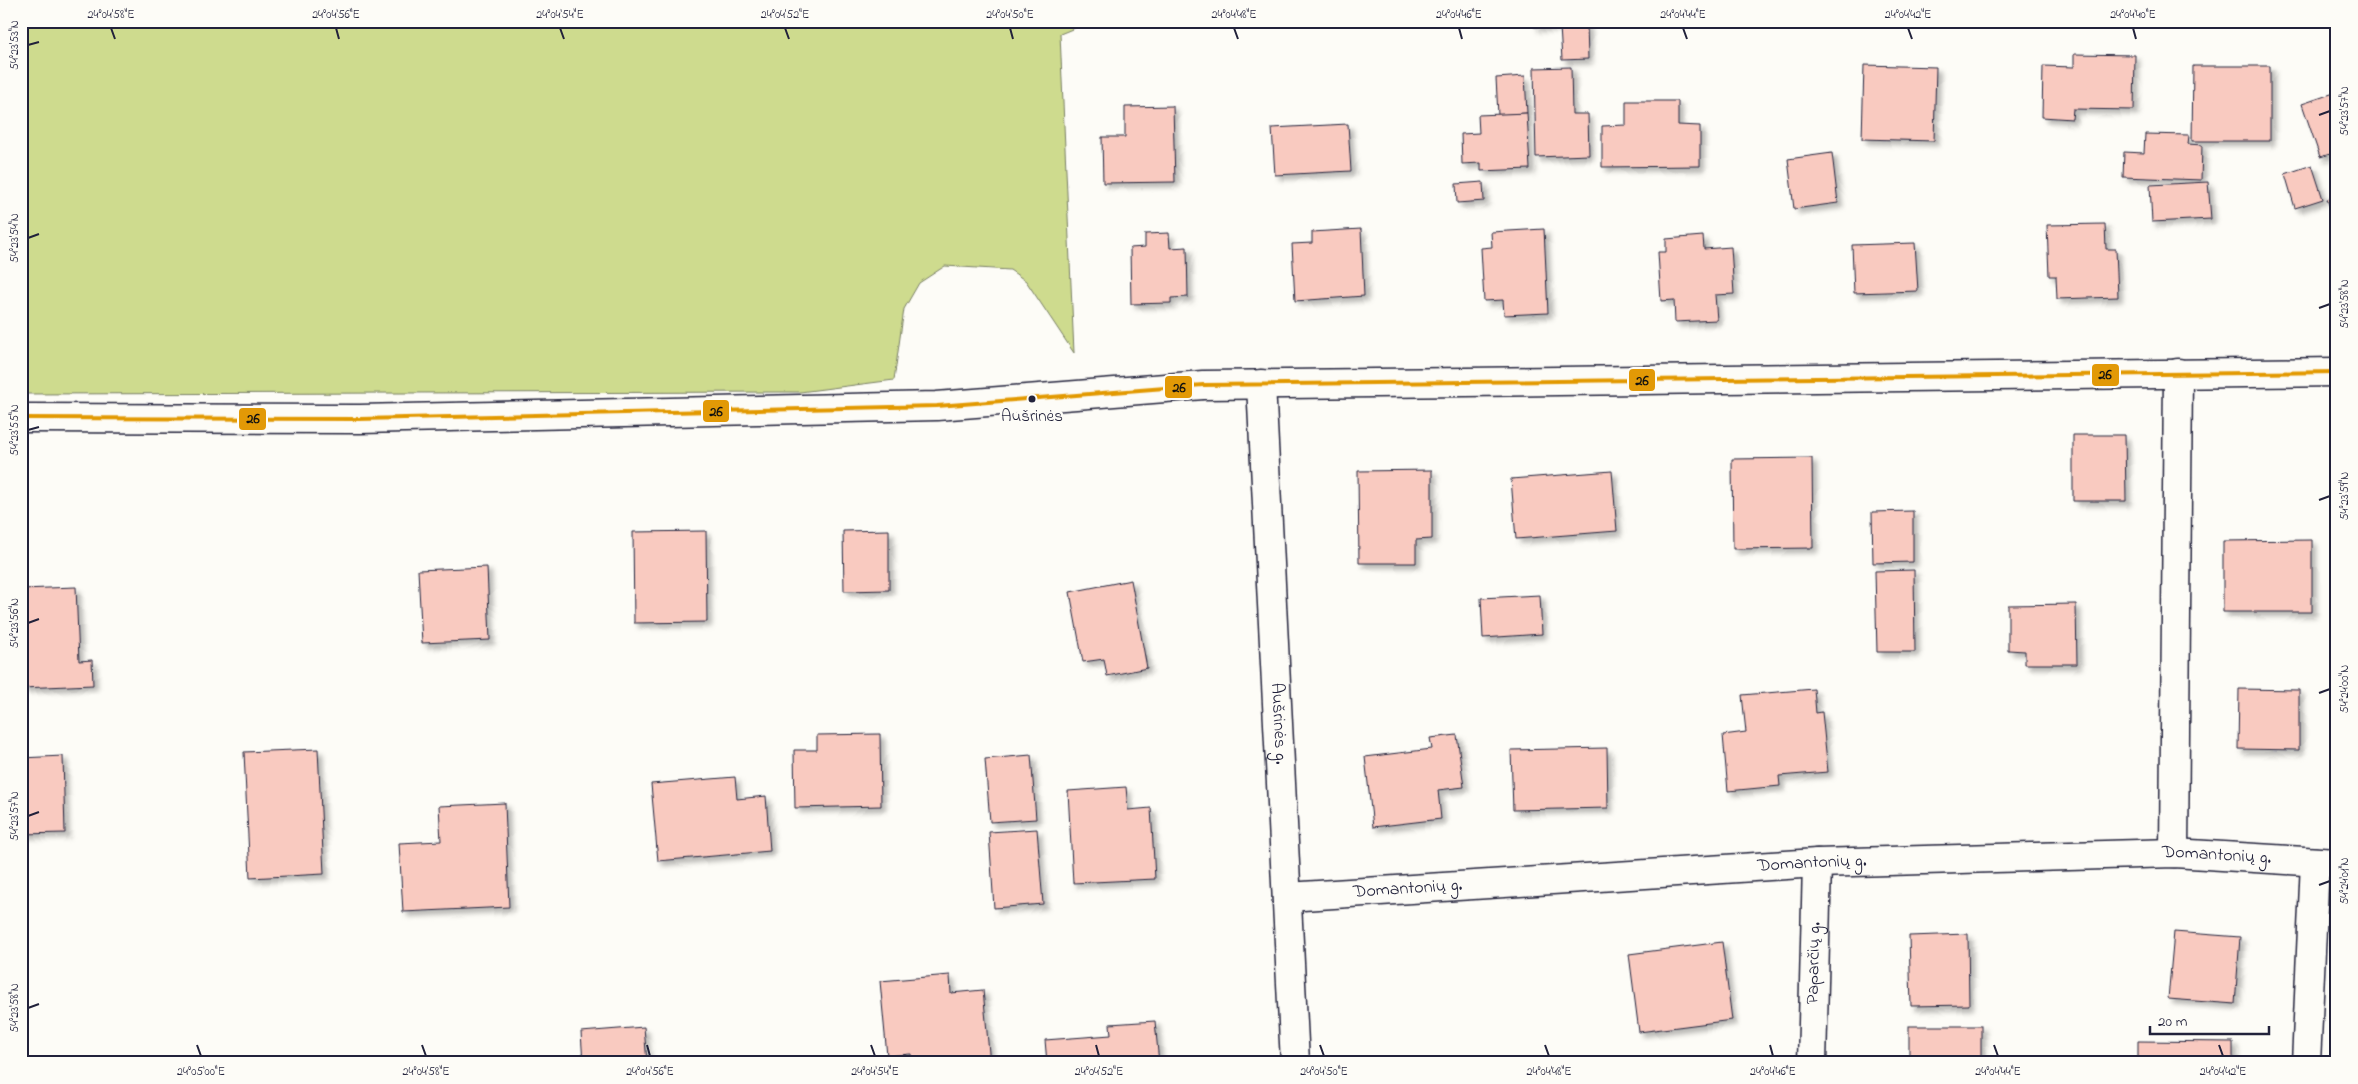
<svg xmlns="http://www.w3.org/2000/svg" width="2358" height="1084" font-family="'Indie Flower',sans-serif">
	<style>
		.green { fill: #cedb8e; stroke: #787e64 }
		.building { fill: #f9cac0; stroke: #22223b; filter: url(#shadow) }
		.lines { fill: none; stroke-linecap: round; stroke-linejoin: round }
		.minor-casing { stroke: #22223b; stroke-width: 31 }
		.minor { stroke: #fdfcf7; stroke-width: 28 }
		.bus-1-casing { stroke: #fdfcf7; stroke-width: 8 }
		.bus-1 { stroke: #e29906; stroke-width: 4 }
		.ticks { fill: none; stroke: #22223b; stroke-width: 2 }
		.bus-dot { fill: #22223b; stroke: #fdfcf7; stroke-width: 2 }
		.labels { text-anchor: middle; dominant-baseline: central; stroke-width: 5; stroke-linejoin: round; paint-order: stroke }
		.bus-label { font-size: 17px; fill: #22223b; stroke: #fdfcf7 }
		.street-label { font-size: 18px; fill: #22223b; stroke: #fdfcf7 }
		.line-badge { stroke: #fdfcf7; stroke-width: 2 }
		.pale-badge-label { font-size: 14px; text-anchor: middle; font-weight: bold; fill: #111 }
		.neatline { fill: none; stroke: #22223b; stroke-width: 2 }
		.ticks-label { font-size: 12px; text-anchor: middle; fill: #22223b }
	</style>
	<defs>
		<filter id="shadow"><feDropShadow dx="4.5" dy="4.5" stdDeviation="2.5" flood-color="#0004"/></filter>
	</defs>
	<rect width="100%" height="100%" fill="#fdfcf7"/>
	<filter id="ink" filterUnits="userSpaceOnUse"><feTurbulence type="fractalNoise" baseFrequency=".02" numOctaves="2"/><feDisplacementMap in="SourceGraphic" scale="10" xChannelSelector="R" yChannelSelector="G"/><feConvolveMatrix kernelMatrix="1 2 1 2 8 2 1 2 1" color-interpolation-filters="sRGB"/></filter>
	<g filter="url(#ink)">
		<polygon class="green" points="21,21 1092,21 1060,34 1074,353 1026,281 1010,270 945,266 919,283 904,309 894,380 800,392 21,394"/>
		<g class="building">
			<polygon points="1534,21 1568,21 1569,25 1534,27"/>
			<polygon points="1587,24 1588,59 1562,60 1560,26"/>
			<polygon points="2074,54 2135,55 2134,110 2073,109 2072,119 2042,117 2043,66 2074,67"/>
			<polygon points="1864,65 1936,67 1934,141 1862,139"/>
			<polygon points="2193,66 2270,66 2270,141 2192,141"/>
			<polygon points="1571,67 1572,114 1588,114 1589,155 1536,157 1534,68"/>
			<polygon points="1525,76 1527,113 1498,115 1496,78"/>
			<polygon points="2337,92 2337,152 2320,157 2302,104"/>
			<polygon points="1626,101 1678,101 1678,125 1700,126 1700,166 1602,167 1602,126 1626,125"/>
			<polygon points="1173,106 1175,182 1103,183 1102,137 1125,137 1125,107"/>
			<polygon points="1527,113 1530,169 1481,171 1481,163 1462,164 1461,134 1479,133 1478,115"/>
			<polygon points="1348,124 1351,171 1275,175 1272,128"/>
			<polygon points="2145,134 2189,135 2188,144 2202,145 2201,180 2123,177 2124,152 2144,153"/>
			<polygon points="1832,153 1838,203 1794,209 1788,159"/>
			<polygon points="2312,165 2323,199 2295,208 2285,174"/>
			<polygon points="1483,182 1484,201 1457,203 1456,184"/>
			<polygon points="2208,182 2211,219 2152,222 2150,185"/>
			<polygon points="2337,196 2337,226 2327,199"/>
			<polygon points="2105,224 2106,249 2116,249 2118,297 2057,299 2056,276 2049,276 2047,225"/>
			<polygon points="1361,229 1364,296 1295,301 1292,244 1312,243 1312,232"/>
			<polygon points="1544,229 1548,313 1504,315 1503,300 1484,301 1481,248 1492,247 1491,232"/>
			<polygon points="1169,233 1170,248 1187,247 1188,297 1171,298 1171,303 1131,304 1130,248 1145,247 1145,234"/>
			<polygon points="1703,236 1704,249 1731,247 1734,294 1715,295 1717,320 1675,322 1674,300 1661,301 1658,252 1666,252 1666,239"/>
			<polygon points="1915,243 1918,291 1854,293 1852,245"/>
			<polygon points="2073,435 2125,435 2126,501 2073,501"/>
			<polygon points="1812,458 1813,548 1733,549 1732,459"/>
			<polygon points="1432,470 1432,539 1416,540 1416,563 1359,563 1358,471"/>
			<polygon points="1612,471 1617,531 1516,539 1511,479"/>
			<polygon points="1913,511 1913,562 1873,563 1872,512"/>
			<polygon points="889,530 889,590 844,591 843,531"/>
			<polygon points="706,531 707,622 634,623 633,532"/>
			<polygon points="2312,540 2312,612 2223,612 2223,541"/>
			<polygon points="487,567 490,640 422,643 418,570"/>
			<polygon points="1914,570 1915,652 1877,652 1875,571"/>
			<polygon points="1131,580 1147,668 1107,676 1104,659 1083,662 1070,592"/>
			<polygon points="76,587 79,661 92,660 93,685 21,688 21,589"/>
			<polygon points="1540,595 1542,634 1483,638 1481,598"/>
			<polygon points="2076,604 2077,664 2025,664 2025,651 2008,650 2008,605"/>
			<polygon points="1814,689 1816,713 1822,712 1828,772 1779,776 1780,786 1728,791 1723,735 1746,732 1742,695"/>
			<polygon points="2239,689 2299,690 2299,750 2238,749"/>
			<polygon points="880,734 881,806 795,808 794,750 817,750 817,735"/>
			<polygon points="1457,735 1464,787 1438,790 1441,819 1373,827 1365,757 1432,749 1430,738"/>
			<polygon points="1607,748 1608,808 1513,810 1511,750"/>
			<polygon points="318,749 324,874 250,878 244,752"/>
			<polygon points="1031,755 1036,819 990,822 985,759"/>
			<polygon points="63,756 65,833 21,834 21,758"/>
			<polygon points="735,777 737,799 766,796 770,851 658,861 651,784"/>
			<polygon points="1126,787 1128,810 1151,808 1155,879 1073,883 1068,791"/>
			<polygon points="505,803 509,907 403,912 399,843 441,841 439,806"/>
			<polygon points="1037,829 1043,904 994,908 989,832"/>
			<polygon points="2174,932 2240,937 2235,1004 2168,999"/>
			<polygon points="1968,934 1969,1005 1911,1006 1909,936"/>
			<polygon points="1722,942 1732,1020 1639,1032 1629,954"/>
			<polygon points="950,975 951,993 983,990 990,1063 912,1063 911,1054 887,1056 880,981"/>
			<polygon points="1155,1021 1159,1063 1047,1063 1045,1040 1111,1035 1110,1024"/>
			<rect x="1909" y="1026" width="72" height="37"/>
			<polygon points="644,1027 647,1063 583,1063 581,1032"/>
			<polygon points="2138,1041 2233,1042 2233,1063 2138,1063"/>
		</g>
		<g class="lines">
			<defs>
				<g id="minor">
					<path id="s1" d="M1261,384L1295,1063"/>
					<polyline points="21,418 360,419 937,406 1203,385 2337,372"/>
					<polyline points="2174,853 2178,373"/>
					<path id="s2" d="M1287,897L1817,863L2174,853L2337,863"/>
					<path id="s3" d="M1812,1063L1817,863"/>
					<polyline points="2306,1063 2315,862"/>
				</g>
			</defs>
			<use href="#minor" class="minor-casing"/>
			<use href="#minor" class="minor"/>
			<defs>
				<polyline id="bus-1" points="21,418 360,419 937,406 1203,385 2337,372"/>
			</defs>
			<use href="#bus-1" class="bus-1-casing"/>
			<use href="#bus-1" class="bus-1"/>
		</g>
	</g>
	<path class="ticks" d="M111,28L115,39M336,28L339,39M560,28L564,39M785,28L789,39M1010,28L1013,39M1234,28L1238,39M1459,28L1462,39M1683,28L1687,39M1908,28L1912,39M2133,28L2136,39M28,45L39,42M2319,115L2330,111M28,238L39,234M2319,308L2330,304M28,430L39,427M2319,500L2330,496M28,623L39,619M2319,693L2330,689M28,816L39,812M2319,885L2330,881M28,1008L39,1004M197,1045L201,1056M422,1045L426,1056M647,1045L650,1056M871,1045L875,1056M1096,1045L1099,1056M1320,1045L1324,1056M1545,1045L1549,1056M1770,1045L1773,1056M1994,1045L1998,1056M2219,1045L2223,1056"/>
	<circle class="bus-dot" cx="1032" cy="399" r="4.5"/>
	<g class="labels">
		<g class="bus-label">
			<text x="1032" y="416">Aušrinės</text>
		</g>
		<g class="street-label">
			<text stroke="none"><textPath href="#s1" startOffset="340">Aušrinės g.</textPath></text>
			<text stroke="none"><textPath href="#s2" startOffset="931">Domantonių g.</textPath></text>
			<text stroke="none"><textPath href="#s2" startOffset="526">Domantonių g.</textPath></text>
			<text stroke="none"><textPath href="#s2" startOffset="121">Domantonių g.</textPath></text>
			<text stroke="none"><textPath href="#s3" startOffset="100">Paparčių g.</textPath></text>
		</g>
	</g>
	<g class="line-badge">
		<rect x="2091" y="363" width="29" height="24" rx="5" fill="#e29906"/>
		<rect x="1628" y="368" width="28" height="24" rx="5" fill="#e29906"/>
		<rect x="1164" y="375" width="29" height="24" rx="5" fill="#e29906"/>
		<rect x="702" y="399" width="28" height="24" rx="5" fill="#e29906"/>
		<rect x="238" y="407" width="29" height="24" rx="5" fill="#e29906"/>
	</g>
	<g class="pale-badge-label">
		<text x="2105" y="379">26</text>
		<text x="1642" y="385">26</text>
		<text x="1179" y="392">26</text>
		<text x="716" y="416">26</text>
		<text x="253" y="423">26</text>
	</g>
	<rect width="2358" height="1084" fill="none" stroke="#fdfcf7" stroke-width="55"/>
	<path d="M2150 1026v8h119v-8" fill="none" stroke="#22223b" stroke-width="2.5"/>
	<text x="2158" y="1026" font-size="15" fill="#22223b" stroke="#fdfcf7" stroke-width="4" paint-order="stroke">20 m</text>
	<rect x="28" y="28" width="2302" height="1028" class="neatline"/>
	<g class="ticks-label">
		<text x="111" y="18">24°04'58"E</text>
		<text x="336" y="18">24°04'56"E</text>
		<text x="560" y="18">24°04'54"E</text>
		<text x="785" y="18">24°04'52"E</text>
		<text x="1010" y="18">24°04'50"E</text>
		<text x="1234" y="18">24°04'48"E</text>
		<text x="1459" y="18">24°04'46"E</text>
		<text x="1683" y="18">24°04'44"E</text>
		<text x="1908" y="18">24°04'42"E</text>
		<text x="2133" y="18">24°04'40"E</text>
		<text transform="translate(14 45) rotate(-90)" y="4">54°23'53"N</text>
		<text transform="translate(2344 111) rotate(-90)" y="4">54°23'57"N</text>
		<text transform="translate(14 238) rotate(-90)" y="4">54°23'54"N</text>
		<text transform="translate(2344 304) rotate(-90)" y="4">54°23'58"N</text>
		<text transform="translate(14 430) rotate(-90)" y="4">54°23'55"N</text>
		<text transform="translate(2344 496) rotate(-90)" y="4">54°23'59"N</text>
		<text transform="translate(14 623) rotate(-90)" y="4">54°23'56"N</text>
		<text transform="translate(2344 689) rotate(-90)" y="4">54°24'00"N</text>
		<text transform="translate(14 816) rotate(-90)" y="4">54°23'57"N</text>
		<text transform="translate(2344 881) rotate(-90)" y="4">54°24'01"N</text>
		<text transform="translate(14 1008) rotate(-90)" y="4">54°23'58"N</text>
		<text x="201" y="1075">24°05'00"E</text>
		<text x="426" y="1075">24°04'58"E</text>
		<text x="650" y="1075">24°04'56"E</text>
		<text x="875" y="1075">24°04'54"E</text>
		<text x="1099" y="1075">24°04'52"E</text>
		<text x="1324" y="1075">24°04'50"E</text>
		<text x="1549" y="1075">24°04'48"E</text>
		<text x="1773" y="1075">24°04'46"E</text>
		<text x="1998" y="1075">24°04'44"E</text>
		<text x="2223" y="1075">24°04'42"E</text>
	</g>
</svg>
